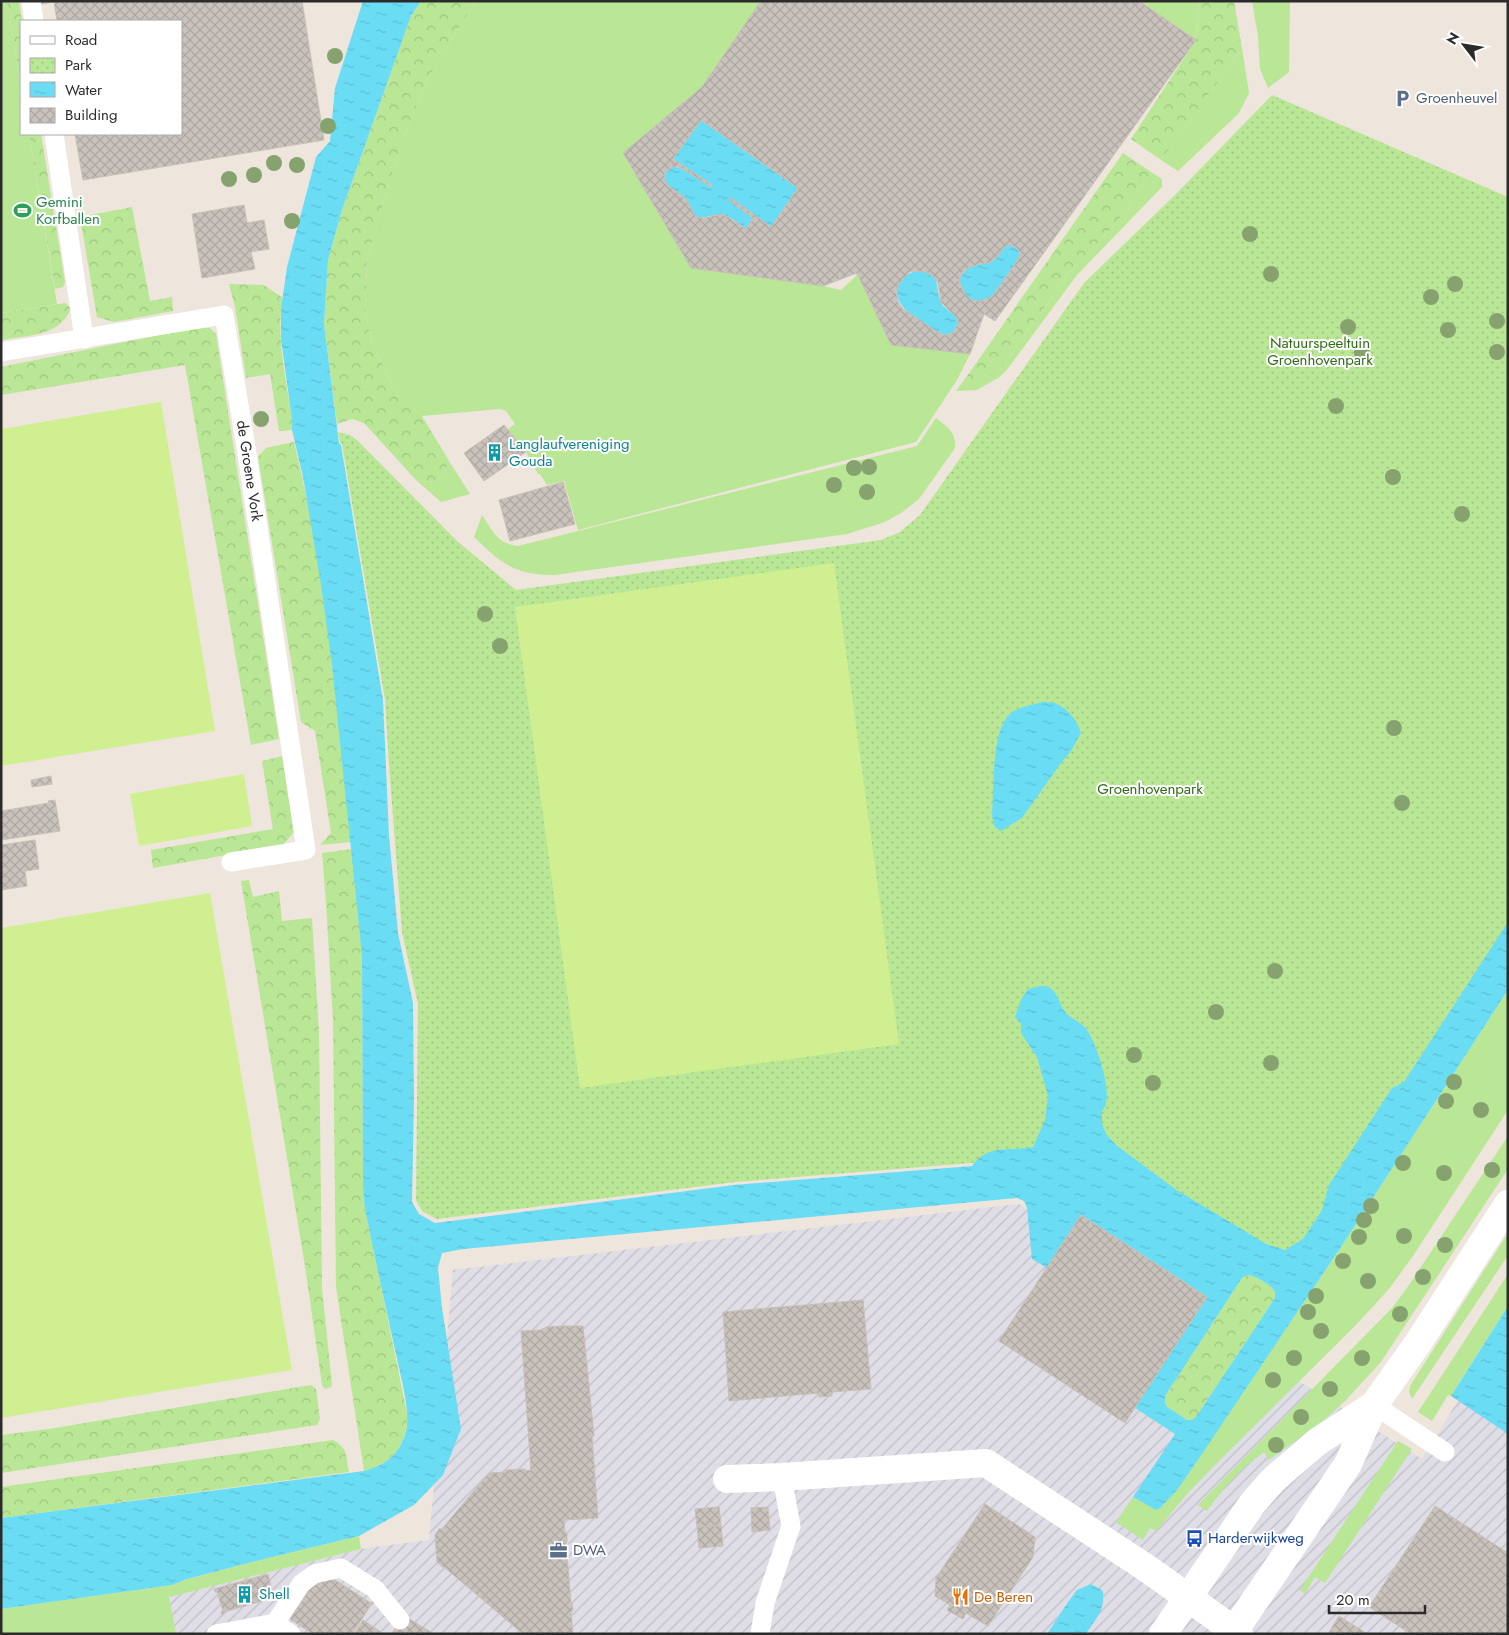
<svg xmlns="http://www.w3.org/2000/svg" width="1509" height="1635" font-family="Jost,sans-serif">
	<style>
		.industrial { fill: url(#industrial-furrows) }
		.grass { fill: #b9e796 }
		.forest { fill: url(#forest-crowns) }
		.park { fill: url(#park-dots) }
		.pitch { fill: #d0ef91 }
		.water { fill: url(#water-ripples); fill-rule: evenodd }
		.building { fill: url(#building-cross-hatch); stroke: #c9c0b6; fill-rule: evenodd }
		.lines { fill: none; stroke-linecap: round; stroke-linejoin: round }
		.service { stroke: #fff; stroke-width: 19 }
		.minor { stroke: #fff; stroke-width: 28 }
		.secondary { stroke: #fff; stroke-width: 28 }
		.tree { fill: #86a36f }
		.labels { text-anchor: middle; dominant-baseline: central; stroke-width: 4; stroke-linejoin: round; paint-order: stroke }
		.service-label { font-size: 15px; fill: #4e5e75; stroke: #fff; text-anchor: start }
		.leisure-label { font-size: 15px; fill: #27864d; stroke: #fff; text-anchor: start }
		.park-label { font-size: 15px; fill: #306d16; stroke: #fff }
		.culture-label { font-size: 15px; fill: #0d838f; stroke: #fff; text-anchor: start }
		.street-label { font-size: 15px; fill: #2b2b2b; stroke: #fff }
		.transit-label { font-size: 15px; fill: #164399; stroke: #fff; text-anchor: start }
		.food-label { font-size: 15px; fill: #c56008; stroke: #fff; text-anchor: start }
	</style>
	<defs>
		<pattern id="industrial-furrows" width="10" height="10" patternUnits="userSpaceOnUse" patternTransform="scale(1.25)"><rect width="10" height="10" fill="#dfdde6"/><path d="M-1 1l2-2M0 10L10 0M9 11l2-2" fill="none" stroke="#c0bec5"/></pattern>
		<pattern id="forest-crowns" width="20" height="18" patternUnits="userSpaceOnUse" patternTransform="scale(1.25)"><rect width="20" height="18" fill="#b9e796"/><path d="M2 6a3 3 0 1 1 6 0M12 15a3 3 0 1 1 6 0" fill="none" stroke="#9fc681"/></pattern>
		<pattern id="park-dots" width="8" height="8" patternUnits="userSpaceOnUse" patternTransform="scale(1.25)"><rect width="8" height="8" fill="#b9e796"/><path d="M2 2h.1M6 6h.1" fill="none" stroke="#9fc681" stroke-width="1.8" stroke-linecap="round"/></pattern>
		<pattern id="water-ripples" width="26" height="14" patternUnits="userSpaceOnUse" patternTransform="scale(1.25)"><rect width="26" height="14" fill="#6addf5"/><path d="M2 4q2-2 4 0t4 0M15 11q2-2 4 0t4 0" fill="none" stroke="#5cbed2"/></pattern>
		<pattern id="building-cross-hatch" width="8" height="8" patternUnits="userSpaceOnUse" patternTransform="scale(1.25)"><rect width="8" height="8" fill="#c9c2bc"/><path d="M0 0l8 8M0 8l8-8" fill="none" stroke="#ada7a2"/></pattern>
	</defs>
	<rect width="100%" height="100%" fill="#eee5dc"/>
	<polygon class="industrial" points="1019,1204 1422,1459 1508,1319 1508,1634 170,1634 176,1633 168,1597 361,1549 429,1540 453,1270"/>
	<g class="grass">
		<polygon points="1,1 7,1 21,88 21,134 29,134 57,304 1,313"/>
		<polygon points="476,1 761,1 702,87 623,154 691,268 823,286 841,290 855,277 857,273 891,345 970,354 957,380 916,442 578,530 564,481 547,485 540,474 538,474 526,452 508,429 515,424 506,411 500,409 422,416 397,395 372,343 365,312 367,259 400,147 427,80"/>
		<polygon points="1139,1 1200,1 1196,39 1195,40"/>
		<polygon points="1252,1 1290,1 1289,72 1268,88 1260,69 1258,37"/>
		<polygon points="1242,49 1249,93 1239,113 1178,171 1161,160"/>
		<polygon points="1151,172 1162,179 1162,187 1077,275 1006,371 998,378 977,390 956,391 965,379 982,380 999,371 1070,271 1116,224"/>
		<path d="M936,418C948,428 956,431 955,448L919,499L901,513L885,522L847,534L555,575C514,575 502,564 474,537L482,515C493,531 497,544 518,546L917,446Z"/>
		<polygon points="449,461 470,494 441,502 416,480 430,482 443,477"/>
		<polygon points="1508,990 1508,1110 1413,1256 1389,1289 1355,1326 1220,1460 1188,1493 1156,1531 1150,1528 1143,1540 1116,1522 1133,1497 1156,1510 1160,1508 1178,1489 1343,1244"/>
		<path d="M1508,1136V1169L1381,1362L1345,1401L1325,1419L1269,1460L1264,1452C1239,1470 1224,1487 1207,1511L1198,1505L1392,1308L1407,1288Z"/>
		<polygon points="1508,1233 1507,1257 1412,1399 1409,1392 1410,1386"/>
		<polygon points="1508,1274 1508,1306 1457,1386 1451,1396 1448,1395 1432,1421 1418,1412"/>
		<polygon points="1398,1441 1412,1449 1325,1583 1315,1577 1305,1594 1300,1590"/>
		<polygon points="359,1536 361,1549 169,1597 176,1633 1,1634 1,1609 172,1585 187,1579 268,1558"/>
	</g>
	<g class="forest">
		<polygon points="7,1 19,1 22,21 21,21 21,88"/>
		<polygon points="421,1 476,1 427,80 400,147 367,259 365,312 372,343 397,395 422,416 449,461 443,477 430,482 416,480 364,423 352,419 337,424 324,324 328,260 342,210 411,16"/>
		<polygon points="1200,1 1234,1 1242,49 1161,160 1131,139 1196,40"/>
		<polygon points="29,134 41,134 65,282 63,287 55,289"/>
		<polygon points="1123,153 1151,172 1116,224 1070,271 999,371 982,381 965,379"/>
		<polygon points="132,207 150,301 172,297 173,311 114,322 97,317 80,217"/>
		<path d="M229,284L264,285L283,298C275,336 287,382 292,420V430L279,431L270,374L246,378L235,307Z"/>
		<path d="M65,303L71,308C60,337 27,335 1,340V313Z"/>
		<polygon points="198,327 210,328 216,334 279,739 251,745 185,365 1,395 1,367"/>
		<path d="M294,442C326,573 337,708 351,842L320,845L331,833L315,731L301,722L258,457L266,448Z"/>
		<polygon points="282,756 294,832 283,845 153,868 151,850 273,829 262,761"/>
		<path d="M352,849L362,956L363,1188L365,1208L408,1418C404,1448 393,1463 364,1471L336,1287L333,1020L326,903L322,853Z"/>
		<polygon points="249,880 253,897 279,891 282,921 312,918 319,1032 322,1289 332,1384 331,1387 325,1389 322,1385 305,1266 241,881"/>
		<path d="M1246,1275C1254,1275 1268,1283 1273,1289C1276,1293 1275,1294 1275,1298L1196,1417L1192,1420H1187L1167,1407L1165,1402V1396L1242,1278Z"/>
		<polygon points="311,1385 316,1389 320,1419 317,1425 1,1473 1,1435 49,1429"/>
		<path d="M333,1440C348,1448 346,1456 349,1472L1,1518V1487Z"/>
	</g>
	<polygon class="park" points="1272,95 1508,197 1508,924 1291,1267 1021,1159 735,1182 437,1219 422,1211 416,1200 418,1004 402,932 389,765 385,700 342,444 340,442 338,432 350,435 358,441 457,541 516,590 881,540 900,532 920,515 1084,283 1176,194"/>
	<g class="pitch">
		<polygon points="161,402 215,731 1,766 1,429"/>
		<polygon points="834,563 899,1044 580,1088 515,607"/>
		<polygon points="244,774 252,826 139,846 130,794"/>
		<polygon points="210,893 292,1370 1,1418 1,928"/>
	</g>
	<g class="water">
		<path d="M363,1H421L411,16L342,210L328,260L324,324L339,443L341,445L383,700L389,835L398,933L413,1003L414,1099L412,1202L419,1214L435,1223L734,1185L972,1166C989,1143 1008,1152 1033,1147L1045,1120L1048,1096L1037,1057L1021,1033V1024L1015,1017L1021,1000L1027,990C1035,987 1043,984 1050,988C1058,992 1060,1007 1066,1013C1072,1019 1080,1022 1085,1027C1096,1041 1116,1098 1102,1111V1123L1106,1134L1116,1145L1175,1189L1266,1244L1285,1250L1303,1239L1322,1210L1329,1185L1392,1088L1397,1086L1404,1082L1508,922V990L1343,1244L1208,1445L1178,1489L1160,1508L1156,1510L1133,1497L1175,1434L1135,1408L1207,1297L1081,1215L1047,1268L1032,1259L1027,1208L1024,1201L1017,1198L463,1249L442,1253L438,1268L442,1308L461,1429L443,1475L414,1505L359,1536L268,1558L187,1579L172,1585L1,1609V1518L364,1471C386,1465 400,1454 406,1431C411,1414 401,1377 397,1359C386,1309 375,1259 365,1209L363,1188L362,956L332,665L321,585L303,477L292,430V420L281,339V309L287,267L316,157L330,141L335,88ZM1246,1275C1254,1275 1268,1283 1273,1289C1276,1293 1275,1294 1275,1298L1196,1417L1192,1420H1187L1167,1407L1165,1402V1396L1242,1278Z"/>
		<path d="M701,120L798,188L771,227L732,199L730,201L753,218L746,229C739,224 729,215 721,215C712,214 707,219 696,217L685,198L669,186L664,180C668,150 699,180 711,187L712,185L673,159Z"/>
		<path d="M1010,245L1016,247L1020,253L1018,260L992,297L981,301L971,300L965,294L959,281C963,271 968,266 980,264C984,263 988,264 991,262C997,258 1001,252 1005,246Z"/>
		<path d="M916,271C945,273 933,287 942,304C948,313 968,318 953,332C948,336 944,335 939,333C923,322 886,306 900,282C904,276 909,273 916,271Z"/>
		<path d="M1042,702C1046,702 1051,702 1055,703C1067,708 1078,721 1081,733L1071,751L1061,763L1022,818L1001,831C993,827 993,824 992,815C994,790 991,731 1010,714C1017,707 1033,705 1042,702Z"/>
		<polygon points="1508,1306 1508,1434 1451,1396"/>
		<path d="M1091,1584L1103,1591C1105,1611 1096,1618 1086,1634H1047L1068,1602L1077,1590Z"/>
	</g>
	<g class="building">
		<polygon points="41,1 302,1 324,140 83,180 75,134 181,134 181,21 57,21 54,2 41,4"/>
		<path d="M761,1H1139L1196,40L995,321L984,314L970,354L891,345L857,273L823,286L691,268L623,153L702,87ZM701,120L798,188L771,227L731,198L730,201L753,218L746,229L728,217L721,214L704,218L696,217L685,198L669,186L664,180L665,173L669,169L676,166L683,169L711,187L712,185L673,159ZM1010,245L1016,247L1020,253L1018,260L992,297L981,301L971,300L965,294L959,281L962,273L968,268L979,264L989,263L996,258L1005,246ZM916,271L926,272L934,277L938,283L941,302L957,318L958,322L956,328L951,334L945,335L939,333L903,309L898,302L896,292L899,284L909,272Z"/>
		<polygon points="244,205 247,223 264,220 269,249 251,252 255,269 202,278 192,214"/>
		<polygon points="504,425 526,452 484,481 464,453"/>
		<polygon points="563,482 575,524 510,541 499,500"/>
		<polygon points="51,776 52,784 32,787 31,780"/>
		<polygon points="55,800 60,831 1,840 1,811 49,803 48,801"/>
		<polygon points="35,840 39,869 25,871 27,886 1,890 1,845"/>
		<polygon points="1081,1215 1207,1297 1125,1423 999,1341"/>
		<polygon points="863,1300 871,1389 832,1392 832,1396 819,1397 819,1393 729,1401 723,1312"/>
		<polygon points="564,1326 583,1326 594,1436 592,1436 598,1518 564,1520 565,1533 567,1533 567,1542 566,1542 571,1603 572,1602 573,1611 571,1611 573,1634 523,1634 444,1567 444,1568 437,1562 435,1535 440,1528 441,1530 489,1473 506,1472 506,1470 525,1469 525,1471 531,1470 521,1331 540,1330 547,1327"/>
		<polygon points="985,1504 1035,1537 1033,1557 988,1626 966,1613 963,1619 947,1610 950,1605 935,1596 936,1578"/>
		<polygon points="1435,1506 1508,1553 1508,1634 1411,1634 1369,1607"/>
		<polygon points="719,1507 721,1525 697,1527 695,1509"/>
		<polygon points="768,1507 770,1530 752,1532 751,1508"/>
		<polygon points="721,1525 723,1546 699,1548 697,1527"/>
		<polygon points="268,1574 273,1596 275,1596 276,1599 273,1600 272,1598 224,1612 224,1613 222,1615 221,1612 223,1611 217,1592 215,1592 214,1589"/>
		<polygon points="332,1578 371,1603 372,1602 374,1603 371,1605 352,1634 313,1634 290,1619 315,1581"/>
		<polygon points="403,1615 434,1634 392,1634"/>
		<polygon points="1339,1616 1366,1633 1366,1634 1328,1634"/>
		<polygon points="363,1620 384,1634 354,1634"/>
	</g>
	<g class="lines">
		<g class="service">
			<polyline points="31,1 34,21"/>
			<polyline points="54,134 84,339"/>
			<path id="s1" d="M1,352L224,315L246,447L306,850L231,862"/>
			<polyline points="1374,1405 1445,1452"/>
			<polyline points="275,1623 301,1584 314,1574 341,1568 375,1589 400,1620"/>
			<polyline points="216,1634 275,1623 291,1634"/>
			<polyline points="760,1634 765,1603 791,1526 782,1477"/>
		</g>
		<polyline class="minor" points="727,1479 782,1477 986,1463 1145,1567 1239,1634"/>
		<g class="secondary">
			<polyline points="1163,1634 1252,1504 1273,1480 1317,1442 1374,1405"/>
			<polyline points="1232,1634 1348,1464 1374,1405 1418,1343 1508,1204"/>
		</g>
	</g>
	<g class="tree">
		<circle cx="335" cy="56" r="8"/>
		<circle cx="328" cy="126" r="8"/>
		<circle cx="274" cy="163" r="8"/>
		<circle cx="297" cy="165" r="8"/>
		<circle cx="254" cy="175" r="8"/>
		<circle cx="229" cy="179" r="8"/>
		<circle cx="292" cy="221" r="8"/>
		<circle cx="1250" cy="234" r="8"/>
		<circle cx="1271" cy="274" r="8"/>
		<circle cx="1455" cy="284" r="8"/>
		<circle cx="1431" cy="297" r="8"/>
		<circle cx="1497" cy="321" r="8"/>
		<circle cx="1348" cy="327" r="8"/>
		<circle cx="1448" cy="330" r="8"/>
		<circle cx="1497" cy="352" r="8"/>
		<circle cx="1362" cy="353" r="8"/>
		<circle cx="1336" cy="406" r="8"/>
		<circle cx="261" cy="419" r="8"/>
		<circle cx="869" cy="467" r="8"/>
		<circle cx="854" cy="468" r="8"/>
		<circle cx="1393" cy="477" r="8"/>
		<circle cx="834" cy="485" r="8"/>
		<circle cx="867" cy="492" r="8"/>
		<circle cx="1462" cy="514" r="8"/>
		<circle cx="485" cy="614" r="8"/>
		<circle cx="500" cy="646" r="8"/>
		<circle cx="1394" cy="728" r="8"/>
		<circle cx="1402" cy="803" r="8"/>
		<circle cx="1275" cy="971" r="8"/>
		<circle cx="1216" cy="1012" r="8"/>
		<circle cx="1134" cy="1055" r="8"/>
		<circle cx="1271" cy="1063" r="8"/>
		<circle cx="1454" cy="1082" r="8"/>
		<circle cx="1153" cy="1083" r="8"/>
		<circle cx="1446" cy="1101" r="8"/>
		<circle cx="1481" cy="1110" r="8"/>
		<circle cx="1403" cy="1163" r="8"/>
		<circle cx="1492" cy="1170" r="8"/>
		<circle cx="1444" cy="1173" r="8"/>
		<circle cx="1371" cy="1206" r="8"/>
		<circle cx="1364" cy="1220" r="8"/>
		<circle cx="1404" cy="1236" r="8"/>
		<circle cx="1359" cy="1237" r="8"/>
		<circle cx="1445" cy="1245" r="8"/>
		<circle cx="1343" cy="1261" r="8"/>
		<circle cx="1423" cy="1277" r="8"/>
		<circle cx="1368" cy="1281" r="8"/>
		<circle cx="1316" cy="1296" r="8"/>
		<circle cx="1308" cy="1312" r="8"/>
		<circle cx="1400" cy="1314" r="8"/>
		<circle cx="1321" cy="1331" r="8"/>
		<circle cx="1294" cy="1358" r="8"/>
		<circle cx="1362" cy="1358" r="8"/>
		<circle cx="1273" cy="1380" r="8"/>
		<circle cx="1330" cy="1389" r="8"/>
		<circle cx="1301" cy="1417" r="8"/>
		<circle cx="1276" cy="1445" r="8"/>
	</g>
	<defs>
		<symbol id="parking-bare" viewBox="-9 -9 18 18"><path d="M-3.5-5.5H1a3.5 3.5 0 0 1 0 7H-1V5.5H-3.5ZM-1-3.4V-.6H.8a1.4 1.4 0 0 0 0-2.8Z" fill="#5c6f8a" stroke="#fff" stroke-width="2.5" paint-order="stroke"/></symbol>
		<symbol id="stadium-bare" viewBox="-9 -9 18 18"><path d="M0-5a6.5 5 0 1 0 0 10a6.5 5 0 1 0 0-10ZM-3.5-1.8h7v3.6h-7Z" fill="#2e9e5b" stroke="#fff" stroke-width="2.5" paint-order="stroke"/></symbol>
		<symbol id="building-bare" viewBox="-9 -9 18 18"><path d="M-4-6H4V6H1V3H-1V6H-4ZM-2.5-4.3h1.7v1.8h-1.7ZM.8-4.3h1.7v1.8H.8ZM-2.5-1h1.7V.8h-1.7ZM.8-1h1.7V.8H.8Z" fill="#0f9aa8" stroke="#fff" stroke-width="2.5" paint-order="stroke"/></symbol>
		<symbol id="bus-bare" viewBox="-9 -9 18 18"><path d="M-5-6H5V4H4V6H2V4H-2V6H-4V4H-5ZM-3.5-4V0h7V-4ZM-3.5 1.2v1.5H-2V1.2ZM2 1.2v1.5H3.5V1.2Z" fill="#1a4fb4" stroke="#fff" stroke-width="2.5" paint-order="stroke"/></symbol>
		<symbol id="office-bare" viewBox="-9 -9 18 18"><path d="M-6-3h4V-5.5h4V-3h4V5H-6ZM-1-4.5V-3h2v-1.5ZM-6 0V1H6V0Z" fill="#5c6f8a" stroke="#fff" stroke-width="2.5" paint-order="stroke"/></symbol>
		<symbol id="restaurant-bare" viewBox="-9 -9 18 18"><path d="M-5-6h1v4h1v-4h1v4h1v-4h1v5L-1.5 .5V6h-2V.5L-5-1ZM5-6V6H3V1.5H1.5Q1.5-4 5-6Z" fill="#e8710a" stroke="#fff" stroke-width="2.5" paint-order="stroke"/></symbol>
	</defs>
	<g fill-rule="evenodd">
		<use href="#parking-bare" x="1390" y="86" width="25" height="25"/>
		<use href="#stadium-bare" x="10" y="198" width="25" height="25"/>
		<use href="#building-bare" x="482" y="440" width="25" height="25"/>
		<use href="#bus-bare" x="1182" y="1526" width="25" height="25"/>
		<use href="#office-bare" x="546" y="1538" width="25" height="25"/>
		<use href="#building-bare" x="232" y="1582" width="25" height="25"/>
		<use href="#restaurant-bare" x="948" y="1584" width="25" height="25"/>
	</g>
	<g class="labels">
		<g class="service-label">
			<text x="1416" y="98">Groenheuvel</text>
			<text x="573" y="1550">DWA</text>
		</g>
		<g class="leisure-label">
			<text x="36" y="202">Gemini<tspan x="36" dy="17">Korfballen</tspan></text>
		</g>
		<g class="park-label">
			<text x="1320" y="343">Natuurspeeltuin<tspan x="1320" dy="17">Groenhovenpark</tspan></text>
			<text x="1150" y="789">Groenhovenpark</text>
		</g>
		<g class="culture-label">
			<text x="509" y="444">Langlaufvereniging<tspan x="509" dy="17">Gouda</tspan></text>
			<text x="259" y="1594">Shell</text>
		</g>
		<g class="street-label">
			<text stroke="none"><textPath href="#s1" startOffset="384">de Groene Vork</textPath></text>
		</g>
		<g class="transit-label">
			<text x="1208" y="1538">Harderwijkweg</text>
		</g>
		<g class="food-label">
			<text x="974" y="1597">De Beren</text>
		</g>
	</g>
	<rect width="1509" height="1635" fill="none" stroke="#2b2b2b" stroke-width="5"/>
	<rect x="20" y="20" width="162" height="115" fill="#ffffff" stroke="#aaaaaa"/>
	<rect x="30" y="36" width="25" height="8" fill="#ffffff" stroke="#aaaaaa"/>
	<text x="65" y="45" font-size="15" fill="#2b2b2b">Road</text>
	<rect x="30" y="58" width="25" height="15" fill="url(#park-dots)" stroke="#aaaaaa"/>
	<text x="65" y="70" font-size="15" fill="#2b2b2b">Park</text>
	<rect x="30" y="82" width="25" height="15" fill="url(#water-ripples)" stroke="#aaaaaa"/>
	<text x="65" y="95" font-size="15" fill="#2b2b2b">Water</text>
	<rect x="30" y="108" width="25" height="15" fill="url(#building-cross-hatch)" stroke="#aaaaaa"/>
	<text x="65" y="120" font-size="15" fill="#2b2b2b">Building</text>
	<g transform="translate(1464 45) rotate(301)" stroke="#ffffff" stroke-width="4" paint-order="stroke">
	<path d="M0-4L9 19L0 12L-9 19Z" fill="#2b2b2b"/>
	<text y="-8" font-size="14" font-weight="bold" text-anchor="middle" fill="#2b2b2b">N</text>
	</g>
	<path d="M1329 1605v8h96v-8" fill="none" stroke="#2b2b2b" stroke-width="2.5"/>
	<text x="1336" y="1605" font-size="15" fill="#2b2b2b" stroke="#ffffff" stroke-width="4" paint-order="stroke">20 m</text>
</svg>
